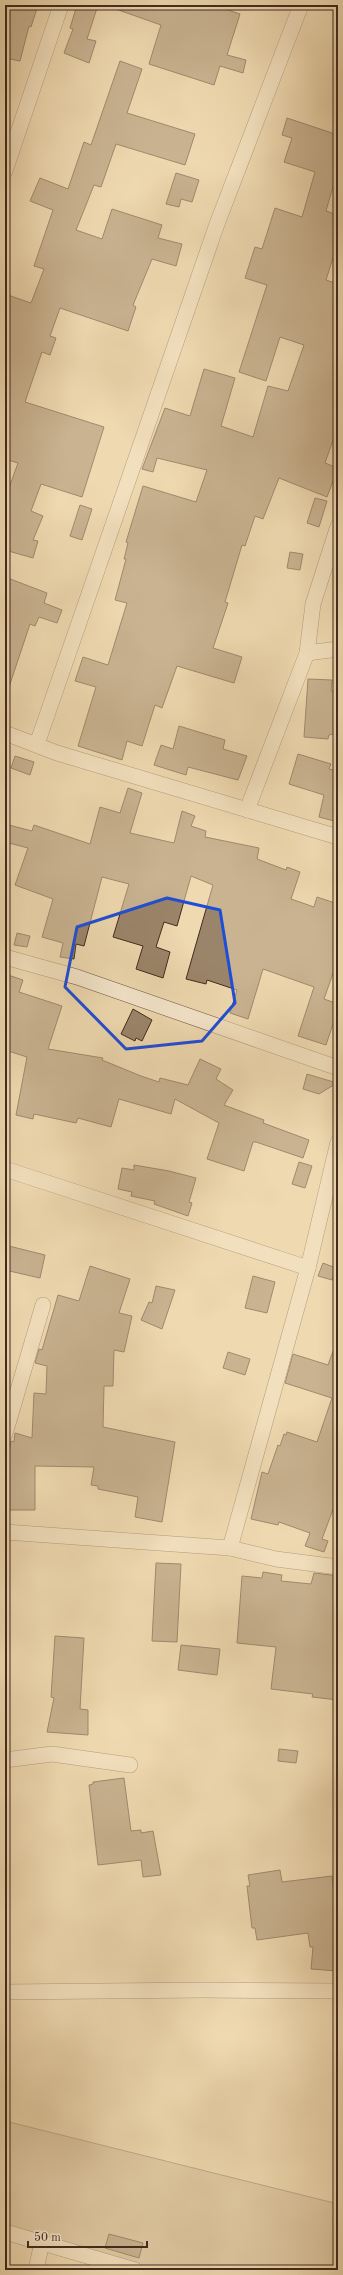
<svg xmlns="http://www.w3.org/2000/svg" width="343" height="2275" font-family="'Old Standard TT',serif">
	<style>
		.green { fill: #d1bb97; stroke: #88735b }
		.building { fill: #9b856a; stroke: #402b1f }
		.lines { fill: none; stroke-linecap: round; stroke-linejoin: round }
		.minor-casing { stroke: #6c5643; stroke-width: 16 }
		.minor { stroke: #f5e6cc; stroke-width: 15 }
		.marked { fill: none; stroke: #1d4ed8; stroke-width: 3; stroke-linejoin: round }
	</style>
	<rect width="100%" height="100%" fill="#efd9b0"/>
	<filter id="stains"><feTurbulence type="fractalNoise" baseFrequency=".005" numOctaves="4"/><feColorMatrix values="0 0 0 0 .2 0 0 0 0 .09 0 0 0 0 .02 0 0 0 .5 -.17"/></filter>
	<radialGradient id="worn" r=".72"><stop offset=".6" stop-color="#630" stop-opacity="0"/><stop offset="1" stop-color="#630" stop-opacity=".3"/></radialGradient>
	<polygon class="green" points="5,2121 338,2204 338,2270 127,2270 5,2235"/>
	<g class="building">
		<polygon points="5,5 38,5 31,27 29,26 20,61 5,58"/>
		<polygon points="77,5 97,8 87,39 96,41 89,63 64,53 73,29 70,28"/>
		<polygon points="111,5 223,5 222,8 240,14 227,55 246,60 243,73 220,66 214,85 149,64 161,25 110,7"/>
		<polygon points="120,61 142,69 127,113 195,134 185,165 116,144 101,187 94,185 76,230 102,239 112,209 162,225 158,238 182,244 176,266 152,259 133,305 136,307 128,331 60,308 50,336 56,338 50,355 42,352 25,402 104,427 82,497 41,484 31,511 43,516 33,540 38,541 33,558 5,550 5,499 18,463 5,459 5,294 31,303 44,269 34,266 53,210 30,201 40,178 68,189 84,142 91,145"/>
		<polygon points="287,118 338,135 338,169 326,211 338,215 338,242 326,280 338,284 338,426 325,463 338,468 327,497 279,478 263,519 255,516 245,546 242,545 225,602 228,603 213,648 242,657 234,683 177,666 162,708 155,705 142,746 127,741 122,760 78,746 96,687 75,681 83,657 108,665 127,603 115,600 126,559 124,559 128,543 126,542 143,486 196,502 207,470 157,458 153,472 142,469 165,408 190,416 204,369 235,378 221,426 253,437 268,386 288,391 304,345 280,337 266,381 239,372 267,285 245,278 255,247 262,249 275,208 302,217 315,172 284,162 292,138 282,135"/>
		<polygon points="176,173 199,180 192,202 181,199 179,207 166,204"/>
		<polygon points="315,498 327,501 319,527 307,523"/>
		<polygon points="80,505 92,509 82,540 70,536"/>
		<polygon points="290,552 303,554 300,570 287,568"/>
		<polygon points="5,577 47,593 44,603 62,610 57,623 39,617 35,626 30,624 7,693 5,692"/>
		<polygon points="308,679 332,680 331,691 338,691 338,733 329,735 328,739 304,737"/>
		<polygon points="179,726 225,740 223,749 247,756 238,780 188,767 186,775 154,765 161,745 173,749"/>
		<polygon points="298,754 331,764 329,769 338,771 338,822 319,817 324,795 289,784"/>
		<polygon points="15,756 34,762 30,775 11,768"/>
		<polygon points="128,788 142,793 130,833 174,843 182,811 195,816 191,826 206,831 205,837 259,848 257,859 286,870 287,867 300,872 291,899 314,907 317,897 338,904 338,959 324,999 338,1004 338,1009 326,1045 298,1036 314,987 263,969 248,1019 230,1013 237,990 207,980 206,984 186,979 213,885 191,876 177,926 164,922 156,947 170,952 163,978 136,969 143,946 113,937 129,884 102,877 84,946 76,944 74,959 60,957 63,943 42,937 53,899 15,885 28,848 5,842 5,824 32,831 34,825 90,844 100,807 120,813"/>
		<polygon points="17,933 30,936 27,947 14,945"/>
		<polygon points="5,974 23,980 19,992 62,1006 48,1049 103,1058 102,1060 141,1076 159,1082 160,1078 188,1085 200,1059 221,1069 216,1079 233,1090 224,1105 264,1120 263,1123 309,1140 303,1158 256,1142 253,1142 244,1171 207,1159 219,1123 175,1099 171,1114 119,1099 111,1127 78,1118 76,1123 34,1114 33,1119 16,1115 27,1057 5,1050"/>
		<polygon points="133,1009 152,1020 142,1041 136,1038 135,1041 121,1034"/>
		<polygon points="307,1074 337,1083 319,1094 303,1089"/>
		<polygon points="299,1162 312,1166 305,1188 292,1184"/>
		<polygon points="134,1165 169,1171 196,1178 189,1202 192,1203 188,1216 154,1204 155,1201 131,1196 132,1192 118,1189 122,1168 134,1170"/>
		<polygon points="5,1245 45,1255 40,1278 5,1270"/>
		<polygon points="323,1263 336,1268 332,1280 318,1276"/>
		<polygon points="90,1266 130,1279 119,1313 132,1316 124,1352 114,1350 113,1386 104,1386 103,1427 175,1442 162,1522 135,1517 138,1497 98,1489 98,1486 91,1485 94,1467 35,1466 35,1510 5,1510 5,1472 11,1441 14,1442 15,1433 32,1438 34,1393 46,1394 47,1366 35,1363 39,1349 42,1350 58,1295 79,1301"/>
		<polygon points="253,1276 275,1282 267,1313 245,1308"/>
		<polygon points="156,1286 175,1290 162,1329 141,1320 149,1302 152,1303"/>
		<polygon points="336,1343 338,1343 338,1481 334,1493 338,1496 322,1539 328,1541 324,1552 305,1546 310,1533 279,1522 278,1525 251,1519 262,1472 268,1474 278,1445 280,1446 284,1434 286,1435 287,1432 317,1442 332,1398 285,1383 293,1354 328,1365"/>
		<polygon points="228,1352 250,1359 245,1375 223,1368"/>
		<polygon points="156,1563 181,1564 177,1642 152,1641"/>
		<polygon points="263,1572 282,1575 281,1581 311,1584 314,1573 338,1576 338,1700 312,1697 313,1694 271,1689 276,1647 237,1643 242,1576 262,1578"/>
		<polygon points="55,1636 84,1638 80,1709 88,1710 88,1735 47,1732 54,1698 51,1697"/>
		<polygon points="181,1645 220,1649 217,1675 178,1670"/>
		<polygon points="279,1749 298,1751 296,1763 278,1761"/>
		<polygon points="124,1778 131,1831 141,1830 141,1833 153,1831 161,1875 143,1877 141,1860 98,1865 89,1785 93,1784 93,1782"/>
		<polygon points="280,1870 282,1882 332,1876 338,1928 338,1971 311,1969 313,1947 310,1947 308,1933 257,1940 255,1928 252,1928 247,1886 250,1886 248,1875"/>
		<polygon points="109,2234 143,2243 139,2258 105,2248"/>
	</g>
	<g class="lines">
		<defs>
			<g id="minor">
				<polyline points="5,171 61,5"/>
				<polyline points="307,653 338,649"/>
				<polyline points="5,733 57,753 338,837"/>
				<polyline points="37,744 217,224 301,5"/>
				<polyline points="247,810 307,653 313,604 338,526"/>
				<polyline points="5,957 77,977 338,1068"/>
				<polyline points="5,1169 308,1268"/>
				<polyline points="5,1434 43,1305"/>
				<polyline points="5,1532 230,1548 276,1559 338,1567"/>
				<polyline points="230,1548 308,1268 338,1142"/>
				<polyline points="5,1760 52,1754 130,1765"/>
				<polyline points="5,1992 203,1990 338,1991"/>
				<polyline points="5,2232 135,2270"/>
				<polyline points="36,2270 42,2242"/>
			</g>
		</defs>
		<use href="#minor" class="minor-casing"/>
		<use href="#minor" class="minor"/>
	</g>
	<path d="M0 0H343V2275H0ZM167,898L220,910L235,1003L202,1041L126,1049L65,987L77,927Z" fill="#efd9b0" fill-opacity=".55" fill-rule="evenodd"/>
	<path class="marked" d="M167,898L220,910L235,1003L202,1041L126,1049L65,987L77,927Z"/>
	<rect width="343" height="2275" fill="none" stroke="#efd9b0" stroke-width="20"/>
	<rect x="6" y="6" width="331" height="2263" fill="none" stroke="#402b1f" stroke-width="2"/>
	<rect x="10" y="10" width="323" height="2255" fill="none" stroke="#402b1f"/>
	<path d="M28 2241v6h119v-6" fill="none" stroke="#402b1f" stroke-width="2"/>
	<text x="34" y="2241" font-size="12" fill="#402b1f" stroke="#f5e6cc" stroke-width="3" paint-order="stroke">50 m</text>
	<rect width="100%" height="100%" filter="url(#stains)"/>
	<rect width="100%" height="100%" fill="url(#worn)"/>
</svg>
